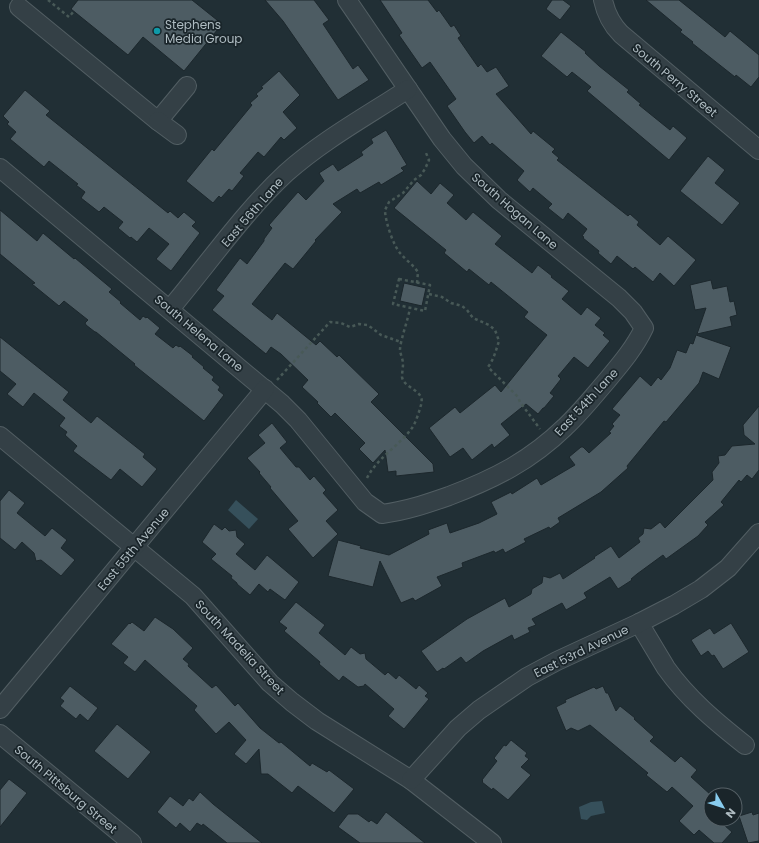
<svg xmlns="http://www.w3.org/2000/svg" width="759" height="843" font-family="Poppins,sans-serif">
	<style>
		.water { fill: #36505b }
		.building { fill: #4d5c63; stroke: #1c272c }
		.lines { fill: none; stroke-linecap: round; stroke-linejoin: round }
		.minor-casing { stroke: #525e63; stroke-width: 20 }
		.path { stroke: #485957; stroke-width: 2.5; stroke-dasharray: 3 3; stroke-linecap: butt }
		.minor { stroke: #344046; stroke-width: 18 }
		.culture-dot { fill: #0f9aa8; stroke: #1a252a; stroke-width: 1.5 }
		.labels { text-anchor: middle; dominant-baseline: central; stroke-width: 3.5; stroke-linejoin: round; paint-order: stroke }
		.poi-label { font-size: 12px; fill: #afbcc2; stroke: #1a252a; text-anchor: start }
		.street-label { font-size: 12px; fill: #afbcc2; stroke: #1a252a }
	</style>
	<rect width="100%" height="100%" fill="#212f35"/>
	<g class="water">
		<polygon points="236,500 258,519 249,529 228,510"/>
		<polygon points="602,801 605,813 591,816 587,820 581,819 579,807 591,802"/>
	</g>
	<g class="building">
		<polygon points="78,0 192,0 222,24 184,71 143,37 128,55 71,9"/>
		<polygon points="265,0 314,0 329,20 323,24 353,69 358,65 369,80 338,100 283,21"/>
		<polygon points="380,0 428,0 437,12 439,10 451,27 454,25 461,36 458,38 478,67 481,64 487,72 496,67 509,86 496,94 531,134 533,131 555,149 552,152 559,158 557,160 628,216 630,214 639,222 637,225 660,245 668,236 696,260 674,286 660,273 653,282 635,267 633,269 617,256 611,264 598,253 599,251 583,238 584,237 582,236 587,229 568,213 563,220 548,208 552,204 533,188 530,192 517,180 524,171 492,143 490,145 482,136 474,143 465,132 447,106 456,99 430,62 422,68 399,35 402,33"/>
		<polygon points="552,0 563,0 571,6 560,20 546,9"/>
		<polygon points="646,0 679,0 725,37 730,31 759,55 759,77 751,87 736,75 735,77 692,43 693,42 680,32 682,30"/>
		<polygon points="561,32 586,52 585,53 599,66 629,90 627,92 641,104 639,105 670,130 673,126 687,138 669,160 587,91 591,87 572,72 567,77 541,56"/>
		<polygon points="279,71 300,95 283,112 297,128 284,140 281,137 264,157 258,152 240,173 244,176 232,191 229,189 221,198 219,196 213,203 186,181 212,149 214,151 252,105 250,103 258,96 256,94 263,88 261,87"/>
		<polygon points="25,90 50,111 46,115 168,213 170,211 178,218 184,212 196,222 192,226 200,233 171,271 156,259 169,244 149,228 137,242 131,237 130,238 118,228 123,222 104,207 99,212 81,198 85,192 76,185 78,184 49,161 44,167 10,139 16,132 7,124 9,122 3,116"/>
		<polygon points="386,130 407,165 401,168 404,171 381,185 379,182 360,193 357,189 333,204 342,212 315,240 316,241 293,269 285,263 252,304 272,320 277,313 316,345 320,341 337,357 339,355 379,394 371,402 433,464 434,472 396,476 396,471 388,472 385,450 373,463 359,449 365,443 335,413 331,417 317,403 318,402 302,387 308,380 281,354 271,347 266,354 212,310 224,296 216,290 240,258 247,264 264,241 264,239 272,228 269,225 290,201 298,192 306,200 324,181 319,173 333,164 338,171 363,155 361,152 373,143 371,139"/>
		<polygon points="708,156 725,170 715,183 740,203 722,225 680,191"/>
		<polygon points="417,181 431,194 440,183 454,195 447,203 466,220 473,212 502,236 495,244 532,273 538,265 552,276 551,277 569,291 562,299 581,315 587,307 601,318 595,325 605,333 603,335 610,341 588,368 574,357 558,376 561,379 550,393 554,396 544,408 543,408 538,414 526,404 501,424 510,435 494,448 492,444 472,460 463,448 450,457 429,428 455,407 460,413 495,385 501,392 547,335 524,317 528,312 491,282 489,285 469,269 467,272 444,253 446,250 394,208"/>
		<polygon points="0,210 37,241 43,233 74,259 75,258 112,289 109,292 121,302 120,303 140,320 143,316 146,318 147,317 160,328 155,334 173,348 176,345 179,347 180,346 193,356 192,357 204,367 203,368 214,377 212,380 220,387 218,390 224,395 204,421 134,365 135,364 96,332 95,332 86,325 85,323 88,320 64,301 59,306 32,284 35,283 0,254"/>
		<polygon points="711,280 713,289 727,286 730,302 734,301 737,315 730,317 732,326 697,334 706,308 695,310 690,285"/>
		<polygon points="404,283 426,288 422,306 400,301"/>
		<polygon points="696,335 731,347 719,379 703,372 699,383 666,422 664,421 627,466 628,468 601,492 558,518 560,522 550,529 549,527 524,539 526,542 505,553 503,549 495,553 494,551 462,563 463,567 437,577 442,586 415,601 413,598 401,603 380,561 373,587 328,576 338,540 361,546 360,548 389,555 429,534 428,530 447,523 450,533 479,523 497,514 491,502 511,492 512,494 537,478 541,485 575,465 569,457 581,447 583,447 589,453 611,433 609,432 614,426 612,424 620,415 612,409 640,376 651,386 658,377 661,380 670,368 677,350 686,353 690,343 693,344"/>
		<polygon points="0,337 69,392 63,400 91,423 97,416 145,454 143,457 157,469 142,487 120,469 111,480 73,451 77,446 65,435 67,432 59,426 65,418 34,393 23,407 7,394 16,384 0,371"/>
		<polygon points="759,406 759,470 752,479 747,475 741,482 739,480 721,502 724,505 705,522 708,525 698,536 666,559 663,555 637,574 631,579 632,580 618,589 610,577 584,593 587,598 566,610 562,603 532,619 536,625 528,628 530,632 514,640 512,635 483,651 466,663 461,657 444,669 443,668 437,672 421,651 467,619 505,598 509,607 531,594 532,589 542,583 543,576 550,578 560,573 563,579 595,558 594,557 611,546 619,558 640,542 638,538 643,534 644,528 651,529 660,522 665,528 713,480 712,472 719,463 718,456 725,455 732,446 755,444 744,435 743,425"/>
		<polygon points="272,423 287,442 280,448 296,467 299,467 310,480 314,476 326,490 323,493 338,510 326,521 338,534 313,558 288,529 298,521 270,488 271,487 259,473 260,472 247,458 265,443 258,435"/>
		<polygon points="9,490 25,503 17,513 45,536 52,528 67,540 61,548 75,560 61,576 41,560 36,561 34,553 22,542 15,550 0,538 0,501"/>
		<polygon points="214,524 222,530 225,527 229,531 236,530 237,537 245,544 236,554 255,570 267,555 299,582 285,600 270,589 268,592 259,584 250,595 237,584 237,583 231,578 232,576 211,559 216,554 202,542"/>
		<polygon points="296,602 325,625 319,633 345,655 351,647 360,654 365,653 366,659 385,675 388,672 396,679 399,675 416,689 419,685 428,693 425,696 429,699 404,729 388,716 394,709 365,684 364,686 358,687 343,676 339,681 319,664 320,662 284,631 287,628 279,622"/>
		<polygon points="155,617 173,629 193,648 183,659 189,664 188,666 212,688 216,685 235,706 238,703 260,728 279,743 281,742 310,766 312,763 327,772 329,770 354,789 334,813 298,786 292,793 268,774 261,774 259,749 246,764 234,754 246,740 229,722 216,734 194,710 197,706 145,660 135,672 123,663 128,657 111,644 129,623 130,624 132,622 144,631"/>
		<polygon points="731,623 749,652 723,669 714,655 712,656 708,651 701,656 691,640 710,628 714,634"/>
		<polygon points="70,686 98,708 88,721 80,714 76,719 60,706 64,701 60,698"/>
		<polygon points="603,686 606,693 608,693 616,711 620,706 635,718 634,719 654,737 650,741 675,762 681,756 697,770 691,777 711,795 711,819 717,819 732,832 722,843 714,843 699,830 694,835 679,821 693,806 672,787 667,792 646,775 648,773 590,725 578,731 571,728 566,731 556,707 566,702 565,700 594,687 596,689"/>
		<polygon points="117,724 151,752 128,779 94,751"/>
		<polygon points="511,740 527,753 525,756 529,759 521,767 531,775 508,800 493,788 492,790 482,782 483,781 482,780 497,761 494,758 504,745 506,746"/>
		<polygon points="9,779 27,793 0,827 0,790"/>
		<polygon points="200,792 213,804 262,843 227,843 203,824 202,826 197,823 190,832 180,823 176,828 157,812 170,796 183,806 189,798 193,801"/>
		<polygon points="386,812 425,843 360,843 338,827 348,814 358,814 369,822 371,820 377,824"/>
		<polygon points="752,812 753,815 759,813 759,841 748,843 739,816"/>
	</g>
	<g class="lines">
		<defs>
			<g id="minor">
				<path d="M603,0C606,14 611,24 621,34L759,150"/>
				<polyline points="19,7 158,121 187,86"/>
				<polyline points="158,121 177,135"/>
				<path d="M0,168L282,404L298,420L365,502L382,514C406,511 426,504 449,496C494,479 530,461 565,427C579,414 591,399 604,384C619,366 634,349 644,328L633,312L619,298L499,200L464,166L442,139L347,0"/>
				<path d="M170,309C208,264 244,212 286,173C323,140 367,116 408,89"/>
				<polyline points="0,436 193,596 270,683 292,702 317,721 411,780 492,843"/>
				<path d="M639,623C648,638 657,653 666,668C688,699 716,722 745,745"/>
				<polyline points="0,709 265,389"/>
				<polyline points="0,734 132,843"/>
				<polyline points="411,780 458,728 479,710 527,677 557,661 639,623 674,605 701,589 728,568 759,533"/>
			</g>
		</defs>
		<use href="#minor" class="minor-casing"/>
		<g class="path">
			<polyline points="48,0 69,17 74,11"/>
			<polygon points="399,279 430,285 425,311 393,304"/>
			<path d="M417,283L418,272C413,265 406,260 401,254C393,246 385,220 385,210L389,202L403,193L414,180L421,175L425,169L429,160L426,153"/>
			<path d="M429,294L442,297L451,303L462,306L467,310L473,318L489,325L495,330L499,341C496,350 494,359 488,367L518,397L520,402L540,429"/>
			<polyline points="277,380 330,322 341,323 350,327 359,324 367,325 372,328 381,335 401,342"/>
			<path d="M367,478C377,458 399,446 412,428C416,422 419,412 421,405C426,390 404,389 402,377C402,373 403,368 403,364C403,359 400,354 400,349C401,338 408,320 410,308"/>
		</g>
		<use href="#minor" class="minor"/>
	</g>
	<circle class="culture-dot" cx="157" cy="31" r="4"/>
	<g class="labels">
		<g class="poi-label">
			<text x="165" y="24">Stephens<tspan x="165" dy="14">Media Group</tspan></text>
		</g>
		<g class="street-label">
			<text transform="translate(675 80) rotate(40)">South Perry Street</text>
			<text transform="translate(515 211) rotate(41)">South Hogan Lane</text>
			<text transform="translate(252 212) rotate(-49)">East 56th Lane</text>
			<text transform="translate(199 333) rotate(40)">South Helena Lane</text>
			<text transform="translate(586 402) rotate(-47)">East 54th Lane</text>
			<text transform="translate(133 549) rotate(-50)">East 55th Avenue</text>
			<text transform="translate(240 647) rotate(47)">South Madelia Street</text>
			<text transform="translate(581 651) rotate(-26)">East 53rd Avenue</text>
			<text transform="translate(66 789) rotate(40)">South Pittsburg Street</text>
		</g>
	</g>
	<g transform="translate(723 807) rotate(129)"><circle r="19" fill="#1a252a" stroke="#566167"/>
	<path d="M0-3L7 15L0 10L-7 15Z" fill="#88ccee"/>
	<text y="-6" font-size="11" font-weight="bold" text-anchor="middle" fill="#afbcc2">N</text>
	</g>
</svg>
